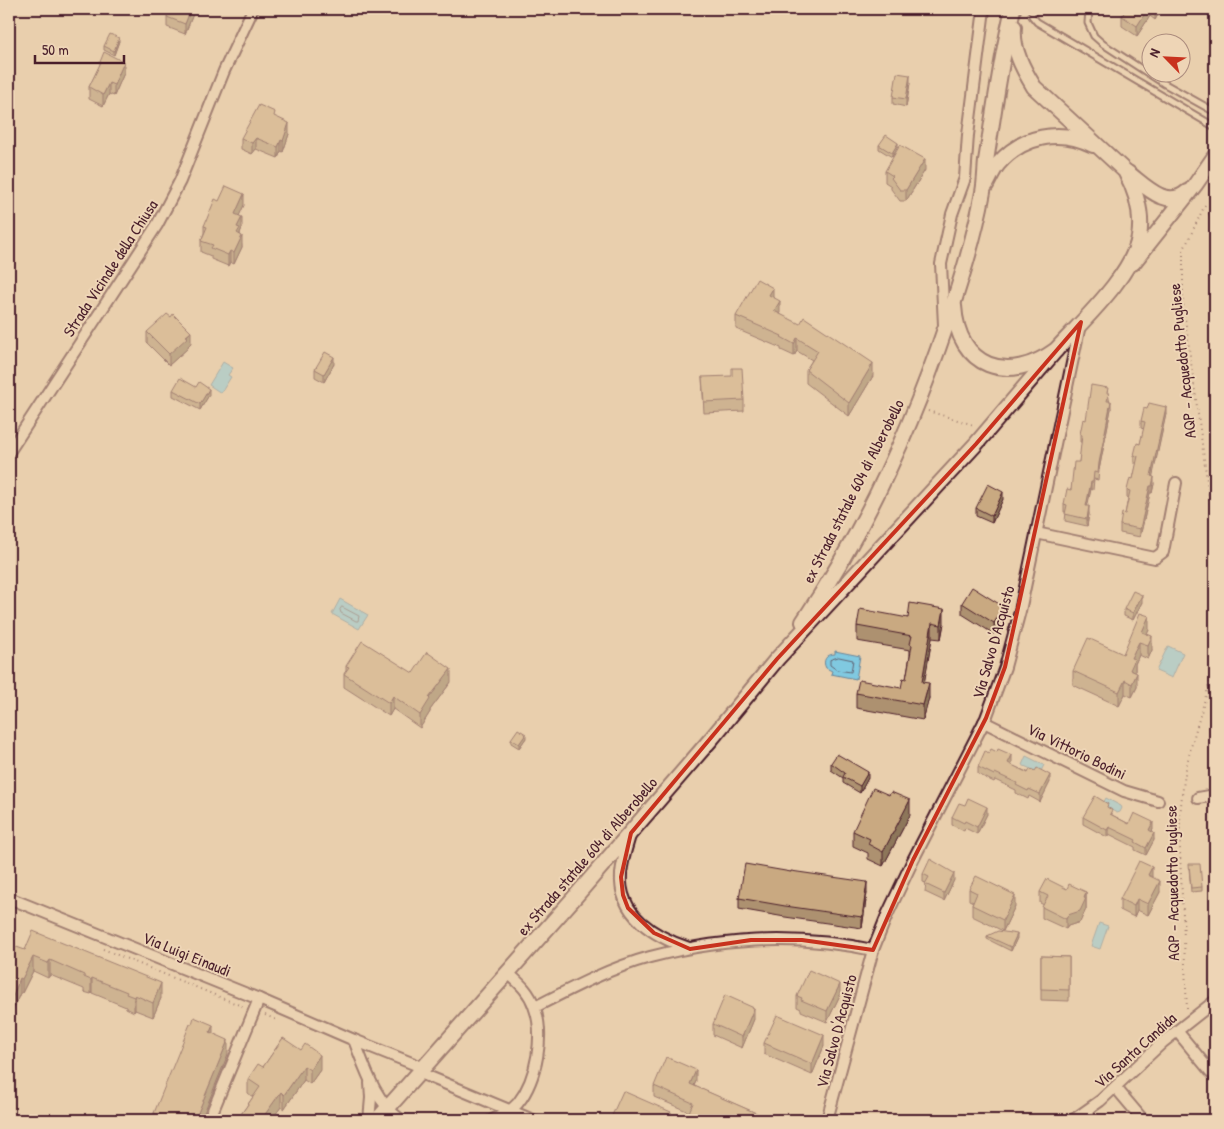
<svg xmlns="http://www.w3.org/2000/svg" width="1224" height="1129" font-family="'Patrick Hand',sans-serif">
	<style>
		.water { fill: #80c9e0; stroke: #6a8598 }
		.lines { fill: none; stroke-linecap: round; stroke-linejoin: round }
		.shore { stroke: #606373; stroke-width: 1 }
		.lane-casing { stroke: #4a1f2b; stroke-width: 9 }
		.street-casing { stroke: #4a1f2b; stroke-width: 14 }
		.secondary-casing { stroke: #4a1f2b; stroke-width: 18 }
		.path { stroke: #4a1f2b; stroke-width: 2; stroke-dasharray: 1 4; stroke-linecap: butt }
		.lane { stroke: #eed5b6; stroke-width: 5 }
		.street { stroke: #eed5b6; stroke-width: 10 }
		.secondary { stroke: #eed5b6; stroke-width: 14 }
		.wall { fill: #ad916f; stroke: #4a1f2b }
		.shaded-wall { fill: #8d765a; stroke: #4a1f2b }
		.building { fill: #c9a981; stroke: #4a1f2b }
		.marked { fill: none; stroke: #c8321e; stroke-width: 4; stroke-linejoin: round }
		.labels { text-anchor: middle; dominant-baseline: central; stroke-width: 4; stroke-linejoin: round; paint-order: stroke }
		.street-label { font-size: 16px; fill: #4a1f2b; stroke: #eed5b6 }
	</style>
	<rect width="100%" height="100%" fill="#e9cfad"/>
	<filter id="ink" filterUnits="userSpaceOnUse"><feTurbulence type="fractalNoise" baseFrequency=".02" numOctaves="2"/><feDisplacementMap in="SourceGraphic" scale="10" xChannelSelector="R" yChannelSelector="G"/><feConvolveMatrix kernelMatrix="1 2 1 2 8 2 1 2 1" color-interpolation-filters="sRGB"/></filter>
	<g filter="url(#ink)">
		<g class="water">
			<polygon points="223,362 233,368 228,375 231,377 221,393 209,385"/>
			<polygon points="340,599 368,615 359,629 332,614"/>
			<polygon points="1168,646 1183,653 1172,678 1156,671"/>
			<path d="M835,651L860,656L856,679L831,674L832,671L826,668C822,661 826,654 835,654Z"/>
			<polygon points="1026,756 1044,765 1040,773 1022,765"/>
			<polygon points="1106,798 1121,806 1122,808 1120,812 1117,813 1102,805"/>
			<polygon points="1099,923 1108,926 1100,949 1091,946"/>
		</g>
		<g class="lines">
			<g class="shore">
				<polygon points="342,607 359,616 358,621 356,621 341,613 340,610"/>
				<polygon points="839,657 853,660 851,672 837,670 830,665 830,660"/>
			</g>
			<defs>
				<g id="lane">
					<polyline points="1032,9 1032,16 1037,22 1215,127"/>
					<polyline points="1089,9 1088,23 1094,36 1103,44 1163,83 1215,112"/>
					<polyline points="1213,214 1215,205"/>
				</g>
				<g id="street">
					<polyline points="944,325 941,264 952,214 965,178 968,135 984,9"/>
					<polyline points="9,452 157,225 180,181 224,71 253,9"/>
					<polyline points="1036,533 1155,558 1163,552 1176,483"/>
					<polyline points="984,722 1124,791 1158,801"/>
					<polyline points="1198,798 1215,795"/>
					<path d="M630,836C626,849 622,861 621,874C618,915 655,937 689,948"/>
					<polyline points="9,898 259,999 354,1040"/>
					<path d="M535,1007C572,988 610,968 650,957C723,938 799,934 873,950"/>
					<polyline points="1177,1031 1210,1071 1215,1076"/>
					<polyline points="420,1073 533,1120"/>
					<polyline points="1116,1088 1143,1120"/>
					<polyline points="209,1120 259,999"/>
					<polyline points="369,1120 371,1098 370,1083"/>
					<path d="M401,1120C375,1102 365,1068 354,1040L424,1068"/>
					<path d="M492,1120C502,1116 511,1111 518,1103C537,1079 545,1034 534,1006C529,991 519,983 508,973"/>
					<polyline points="827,1120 873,950 887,915 913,860 986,718 1005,667 1020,611 1080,325"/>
					<polyline points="1073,1120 1100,1101 1163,1042 1215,1001"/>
				</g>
				<g id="secondary">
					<path d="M1128,173C1145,186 1167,210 1187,192"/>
					<path d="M986,185C990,178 993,170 998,164C1022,136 1059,128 1093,145"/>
					<polyline points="1133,263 1195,185 1215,156"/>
					<path d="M954,306C958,368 1008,385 1056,350C1081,322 1133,275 1139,237C1143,214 1136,191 1125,171L1034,87C1023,69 1012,49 1014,27"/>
					<path d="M803,622C865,530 912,427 947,323C961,280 975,236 983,192C985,182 985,171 986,161C994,112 1001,57 1013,9"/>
					<polyline points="377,1120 574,898 712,738 777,659 976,444 1056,350"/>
				</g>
			</defs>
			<use href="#lane" class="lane-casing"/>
			<use href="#street" class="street-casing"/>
			<use href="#secondary" class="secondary-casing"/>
			<g class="path">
				<polyline points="1209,198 1215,185"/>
				<polyline points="1205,205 1183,251 1183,303 1215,540"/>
				<polyline points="928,411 974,425"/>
				<polyline points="103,949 244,1007"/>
				<path d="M1187,1009C1185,971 1184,933 1182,895C1180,859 1178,823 1183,788C1188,744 1207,702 1215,658"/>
				<polyline points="265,1015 277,1020"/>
			</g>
			<use href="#lane" class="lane"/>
			<use href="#street" class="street"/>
			<use href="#secondary" class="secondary"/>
		</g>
		<g class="wall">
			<polygon points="170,9 195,9 185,34 167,27 167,17"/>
			<polygon points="1126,9 1161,9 1155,20 1150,16 1137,36 1122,26 1122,16"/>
			<polygon points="119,41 114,55 104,50 104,46"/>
			<polygon points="100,62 124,73 114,96 109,94 103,106 89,99 89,87 100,65"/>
			<polygon points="910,83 906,107 893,104 893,97"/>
			<polygon points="275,117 289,134 283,152 281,151 278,158 256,149 252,154 241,149 241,138"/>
			<polygon points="879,145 898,146 892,157 879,149"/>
			<polygon points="925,170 906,201 900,201 891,189 891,186 885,182 885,171"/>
			<polygon points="219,201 244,205 239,215 242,228 240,233 242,247 234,264 230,262 228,266 211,259 211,256 201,252 201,241 204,233 204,226"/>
			<polygon points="773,297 780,314 873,376 849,416 806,383 806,370 812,360 797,351 794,356 781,350 781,348 736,329 736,316"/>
			<polygon points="147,332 191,343 188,346 188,348 169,365 147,343"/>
			<polygon points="334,364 324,382 315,377 315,369"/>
			<polygon points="702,377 744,400 744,411 704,413"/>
			<polygon points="173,390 209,395 200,410 173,396"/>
			<polygon points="1108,393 1111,409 1099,470 1098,480 1094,479 1093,490 1091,489 1087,506 1089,514 1087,526 1065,521 1066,512 1064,512 1064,504 1071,490 1079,462 1082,442 1080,442 1080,434 1086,420"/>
			<polygon points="1166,414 1152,477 1154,484 1152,493 1150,493 1140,537 1120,533 1120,525 1125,514 1128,498 1127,498 1127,490 1133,479 1137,463 1134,463 1134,455 1140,444 1144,429 1141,428 1141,421"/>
			<polygon points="1003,499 992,523 976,516 976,508"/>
			<polygon points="1142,602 1133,620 1124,616 1124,609"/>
			<polygon points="962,603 1004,618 994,634 962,614"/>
			<polygon points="908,618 944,623 941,639 932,638 924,682 929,698 923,720 856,708 856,693 901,688 906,679 910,655 910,650 857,641 857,626"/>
			<polygon points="1149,630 1147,634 1152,650 1148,659 1139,655 1135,664 1135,672 1137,687 1132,697 1125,694 1119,706 1073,685 1073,671 1123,654"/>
			<polygon points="346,666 413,673 451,682 430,710 430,712 420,728 393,709 389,716 344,687 344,674 346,671"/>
			<polygon points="526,738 519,748 511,743 511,739"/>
			<polygon points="831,763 868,778 860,793 843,783 843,778 831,770"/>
			<polygon points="1012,763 1011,765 1050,782 1040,802 1029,796 1028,799 1016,793 1016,790 995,780 994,782 978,774 978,767"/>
			<polygon points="965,805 987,814 977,834 965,828 964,831 952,825 952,817"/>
			<polygon points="1108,808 1112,815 1129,824 1153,829 1152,832 1154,840 1146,855 1135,850 1135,847 1109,834 1107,837 1083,824 1083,817"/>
			<polygon points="910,815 883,866 868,859 868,853 853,846 853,831"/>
			<polygon points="1215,860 1215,884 1211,873 1211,862"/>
			<polygon points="1189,868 1202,887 1202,891 1191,892"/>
			<polygon points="791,872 867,893 862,928 785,917 739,909 739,898"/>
			<polygon points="923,874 954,880 944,901 925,892 926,883 923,882"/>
			<polygon points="1152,877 1160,892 1148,915 1137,910 1134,917 1120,910 1120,899"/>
			<polygon points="969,889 1015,906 1003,931 972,916 972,905 973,902 969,900"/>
			<polygon points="1067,889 1086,892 1086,909 1080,922 1068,926 1066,929 1042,918 1042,907 1044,905 1040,903 1040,892"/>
			<polygon points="987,936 1017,938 1011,951 987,939"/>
			<polygon points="9,950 25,950 161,998 153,1017 135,1010 134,1012 126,1008 126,1007 92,993 91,994 84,992 84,989 50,975 48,978 33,971 22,993 20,993 13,1010 9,1008"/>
			<polygon points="1041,956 1069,957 1069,1001 1041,1000"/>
			<polygon points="840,995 827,1022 801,1011 801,1009 797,1007 797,996"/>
			<polygon points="754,1019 742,1048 713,1035 713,1024"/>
			<polygon points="213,1033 228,1054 201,1120 154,1120 154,1113"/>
			<polygon points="283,1038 320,1070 310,1084 304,1080 284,1109 281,1107 271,1120 237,1120 253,1097 248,1093 248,1079 263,1067"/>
			<polygon points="764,1043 824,1046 812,1075 764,1054"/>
			<polygon points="696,1081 694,1086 772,1120 687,1120 687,1117 689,1112 654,1097 654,1086"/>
		</g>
		<g class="shaded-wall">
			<polygon points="191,9 195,9 185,34 185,24"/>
			<polygon points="1148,9 1150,9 1150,16 1137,36 1137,26"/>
			<polygon points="1155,9 1161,9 1155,20"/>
			<polygon points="119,38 119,41 114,55 114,51"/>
			<polygon points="124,62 124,73 114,96 114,85"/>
			<polygon points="910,75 910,83 906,107 906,99"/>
			<polygon points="109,83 109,94 103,106 103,95"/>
			<polygon points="289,123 289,134 283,152 283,141"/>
			<polygon points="256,138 256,149 252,154 252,143"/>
			<polygon points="281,140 281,151 278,158 278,147"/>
			<polygon points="898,143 898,146 892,157 892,153"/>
			<polygon points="925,159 925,170 906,201 906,190"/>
			<polygon points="244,194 244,205 235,225 235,214"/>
			<polygon points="242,217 242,228 240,233 240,239 237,244 237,227"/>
			<polygon points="242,236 242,247 234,264 234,253"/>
			<polygon points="230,251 230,262 228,266 228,255"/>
			<polygon points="773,288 773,301 769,295"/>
			<polygon points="780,301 780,314 774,311"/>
			<polygon points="191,332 191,343 188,346 188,348 169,365 169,354"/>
			<polygon points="797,338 797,351 794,356 794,344"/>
			<polygon points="334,357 334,364 324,382 324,374"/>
			<polygon points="873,363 873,376 849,416 849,403"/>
			<polygon points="209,389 209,395 200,410 200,404"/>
			<polygon points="1111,401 1111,409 1099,470 1099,463"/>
			<polygon points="1166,407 1166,414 1151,484 1151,476"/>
			<polygon points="1154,477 1154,484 1152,493 1152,486"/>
			<polygon points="1091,482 1091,489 1086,513 1086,506"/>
			<polygon points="1150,486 1150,493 1140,537 1140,529"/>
			<polygon points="1003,492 1003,499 992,523 992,516"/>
			<polygon points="1089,506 1089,514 1087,526 1087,519"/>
			<polygon points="1142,595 1142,602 1133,620 1133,613"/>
			<polygon points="1004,607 1004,618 994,634 994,623"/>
			<polygon points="944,609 944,623 941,639 941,625"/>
			<polygon points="1149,616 1149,630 1143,643 1142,632"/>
			<polygon points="932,623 932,638 922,696 922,682"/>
			<polygon points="1152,636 1152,650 1148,659 1148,645"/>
			<polygon points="1139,642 1139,655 1135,664 1135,673 1130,684 1130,670 1131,658"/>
			<polygon points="451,669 451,682 430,710 430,712 420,728 420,715 429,698"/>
			<polygon points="1137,673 1137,687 1132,697 1132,684"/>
			<polygon points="1125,680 1125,694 1119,706 1119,692"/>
			<polygon points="929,683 929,698 923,720 923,705"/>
			<polygon points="393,696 393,709 389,716 389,703"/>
			<polygon points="526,734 526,738 519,748 519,744"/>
			<polygon points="1012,755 1012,763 1008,771 1008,763"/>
			<polygon points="868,772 868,778 860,793 860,786"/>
			<polygon points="1050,775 1050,782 1040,802 1040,794"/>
			<polygon points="910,800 910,815 883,866 883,852"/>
			<polygon points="987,807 987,814 977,834 977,827"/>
			<polygon points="1153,822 1153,829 1149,838 1149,830"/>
			<polygon points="1109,827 1109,834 1107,837 1107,830"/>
			<polygon points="1154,833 1154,840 1146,855 1146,848"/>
			<polygon points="1152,867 1152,878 1148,875"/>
			<polygon points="954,873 954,880 944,901 944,893"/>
			<polygon points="1160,881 1160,892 1148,915 1148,904"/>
			<polygon points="867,882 867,893 862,928 862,917"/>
			<polygon points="1086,892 1086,909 1080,922 1068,926 1066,929 1066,919 1068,915 1084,897"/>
			<polygon points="1015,895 1015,906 1003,931 1003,920"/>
			<polygon points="1137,899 1137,910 1134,917 1134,906"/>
			<polygon points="1017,934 1017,938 1011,951 1011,947"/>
			<polygon points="33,957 33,971 22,993 22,979"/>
			<polygon points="50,960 50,975 48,978 48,963"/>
			<polygon points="20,978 20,993 13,1010 13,996"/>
			<polygon points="92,978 92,993 91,994 91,980"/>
			<polygon points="161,983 161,998 153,1017 153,1003"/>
			<polygon points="840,984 840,995 827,1022 827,1011"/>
			<polygon points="135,995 135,1010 134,1012 134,997"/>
			<polygon points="754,1008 754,1019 742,1048 742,1037"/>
			<polygon points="213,1025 213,1038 210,1032"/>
			<polygon points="824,1035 824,1046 812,1075 812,1064"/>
			<polygon points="228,1040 228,1054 201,1120 195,1120"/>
			<polygon points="320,1055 320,1070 310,1084 310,1070"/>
			<polygon points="304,1066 304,1080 284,1109 284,1095"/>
			<polygon points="696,1070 696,1081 690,1095 690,1084"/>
			<polygon points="281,1092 281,1107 271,1120 261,1120"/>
			<polygon points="671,1112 671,1120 667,1120"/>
		</g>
		<g class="building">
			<polygon points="170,9 191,9 185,24 167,17"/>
			<polygon points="1126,9 1148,9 1137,26 1122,16"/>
			<polygon points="110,34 119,38 114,51 104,46"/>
			<polygon points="104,52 124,62 114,85 109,83 103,95 89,87 101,62 100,62"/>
			<polygon points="897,73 910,75 906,99 893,97"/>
			<polygon points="259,105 275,112 274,116 289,123 283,141 281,140 278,147 256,138 252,143 241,138"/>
			<polygon points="886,135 898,143 892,153 879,145"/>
			<polygon points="900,145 925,159 906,190 900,190 891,178 893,176 885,171"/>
			<polygon points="226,186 244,194 235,214 242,217 237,227 240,228 237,233 242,236 234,253 230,251 228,255 211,248 213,245 201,241 207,227 204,226 215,199 219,201"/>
			<polygon points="757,279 773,288 769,295 780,301 774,311 800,324 804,317 873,363 849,403 806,370 818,351 797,338 794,344 781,337 782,336 736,316"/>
			<polygon points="167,314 171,317 173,314 191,332 186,336 188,337 169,354 147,332"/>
			<polygon points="325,352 334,357 324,374 315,369"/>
			<polygon points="732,368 742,368 744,400 704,402 702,377 732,376"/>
			<polygon points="180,378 196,387 199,382 209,389 200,404 173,390"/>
			<polygon points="1091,385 1108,388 1107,393 1109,393 1107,401 1111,401 1099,463 1098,473 1094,472 1093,482 1091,482 1086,506 1089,506 1087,519 1065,514 1067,505 1064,504 1067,489 1071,490 1074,462 1079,462 1082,435 1080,434 1083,419 1086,420"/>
			<polygon points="1149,403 1166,407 1151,476 1154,477 1152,486 1150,486 1140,529 1120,525 1122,513 1125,514 1130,491 1127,490 1130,478 1133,479 1138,456 1134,455 1137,443 1140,444 1145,422 1141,421 1144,408 1147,409"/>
			<polygon points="988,484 1003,492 992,516 976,508"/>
			<polygon points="972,587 1004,607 994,623 962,603"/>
			<polygon points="1133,591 1142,595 1133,613 1124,609"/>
			<polygon points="910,603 944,609 941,625 932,623 922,682 929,683 923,705 856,693 859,680 901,688 903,678 906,679 912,645 910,644 912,636 857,626 860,609 908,618"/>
			<polygon points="1140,613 1149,616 1142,632 1152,636 1148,645 1139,642 1131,658 1135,659 1130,670 1137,673 1132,684 1125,680 1119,692 1073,671 1088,638 1123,654"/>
			<polygon points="362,641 413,673 427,652 451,669 429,698 430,699 420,715 393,696 389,703 344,674 349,667 346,666"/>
			<polygon points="518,729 526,734 519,744 511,739"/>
			<polygon points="991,749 997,752 998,749 1012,755 1008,763 1028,773 1030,769 1035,771 1037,768 1050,775 1040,794 1029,789 1028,791 1016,785 1017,783 995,773 994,775 978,767 985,751 989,753"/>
			<polygon points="837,754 868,772 860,786 843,777 845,773 831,763"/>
			<polygon points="873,788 889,795 891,792 910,800 883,852 868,844 870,839 853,831"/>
			<polygon points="1095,796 1108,804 1107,807 1112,810 1110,814 1129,824 1134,813 1153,822 1149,830 1154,833 1146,848 1135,842 1136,840 1109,827 1107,830 1083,817"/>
			<polygon points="968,798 987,807 977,827 965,821 964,823 952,817 959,803 965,805"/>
			<polygon points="930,859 954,873 944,893 925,884 929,877 923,874"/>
			<polygon points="1215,860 1215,873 1211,862"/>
			<polygon points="1139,861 1152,867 1148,875 1160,881 1148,904 1137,899 1134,906 1120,899"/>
			<polygon points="745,864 791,872 791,871 867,882 862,917 785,906 739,898"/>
			<polygon points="1189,864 1200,864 1202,887 1191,888"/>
			<polygon points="976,876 1015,895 1003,920 972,905 977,893 969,889"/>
			<polygon points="1047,879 1067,889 1069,884 1086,892 1084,897 1086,898 1080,911 1068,915 1066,919 1042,907 1048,896 1040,892"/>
			<polygon points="33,931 161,983 153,1003 135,995 134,997 126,994 127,992 92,978 91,980 84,977 84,975 50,960 48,963 33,957 22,979 20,978 13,996 9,994 9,950 11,945 25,950"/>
			<polygon points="998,931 1017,934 1011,947 987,936"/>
			<polygon points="1041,956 1069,957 1069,990 1041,989"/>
			<polygon points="809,970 840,984 827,1011 801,1000 802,998 797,996"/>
			<polygon points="725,995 754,1008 742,1037 713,1024"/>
			<polygon points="777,1015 824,1035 812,1064 764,1043"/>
			<polygon points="194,1017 213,1025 210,1032 228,1040 195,1120 173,1120 154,1113 190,1024 192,1024"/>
			<polygon points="283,1038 301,1050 305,1044 320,1055 310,1070 304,1066 284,1095 281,1092 261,1120 237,1120 260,1087 248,1079 258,1064 263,1067"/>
			<polygon points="666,1057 696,1070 690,1084 772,1120 694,1120 687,1117 693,1103 654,1086"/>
			<polygon points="623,1091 671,1112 667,1120 610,1120"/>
		</g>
	</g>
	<path d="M0 0H1224V1129H0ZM1081,322L1005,667L986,718L913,860L873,950L802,940H751L690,949L654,933L628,908L623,895L621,877L631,833L777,659L976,444Z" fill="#e9cfad" fill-opacity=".55" fill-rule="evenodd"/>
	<path class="marked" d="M1081,322L1005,667L986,718L913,860L873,950L802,940H751L690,949L654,933L628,908L623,895L621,877L631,833L777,659L976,444Z"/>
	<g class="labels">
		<g class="street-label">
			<text transform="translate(110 268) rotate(-57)">Strada Vicinale della Chiusa</text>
			<text transform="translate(1182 361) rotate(-96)">AQP - Acquedotto Pugliese</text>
			<text transform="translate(853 491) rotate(-63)">ex Strada statale 604 di Alberobello</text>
			<text transform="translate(993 642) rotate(-74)">Via Salvo D'Acquisto</text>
			<text transform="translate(1077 751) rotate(26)">Via Vittorio Bodini</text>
			<text transform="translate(587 856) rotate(-49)">ex Strada statale 604 di Alberobello</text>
			<text transform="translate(1172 883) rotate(-91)">AQP - Acquedotto Pugliese</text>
			<text transform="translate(187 954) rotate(22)">Via Luigi Einaudi</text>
			<text transform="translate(836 1031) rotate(-75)">Via Salvo D'Acquisto</text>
			<text transform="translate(1135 1050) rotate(-42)">Via Santa Candida</text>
		</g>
	</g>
	<rect width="1224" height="1129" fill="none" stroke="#eed5b6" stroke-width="30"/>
	<rect x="15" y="15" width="1194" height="1099" fill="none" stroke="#4a1f2b" stroke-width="2" filter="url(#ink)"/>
	<g transform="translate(1166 58) rotate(294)"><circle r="24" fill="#eed5b6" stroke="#ac8c7e"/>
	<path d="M0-4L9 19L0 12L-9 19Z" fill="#c8321e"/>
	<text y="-8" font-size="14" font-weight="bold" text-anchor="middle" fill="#4a1f2b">N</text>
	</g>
	<path d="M35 55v8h89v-8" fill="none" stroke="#4a1f2b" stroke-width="2.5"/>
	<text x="42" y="55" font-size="15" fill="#4a1f2b" stroke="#eed5b6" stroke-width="4" paint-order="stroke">50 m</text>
</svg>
